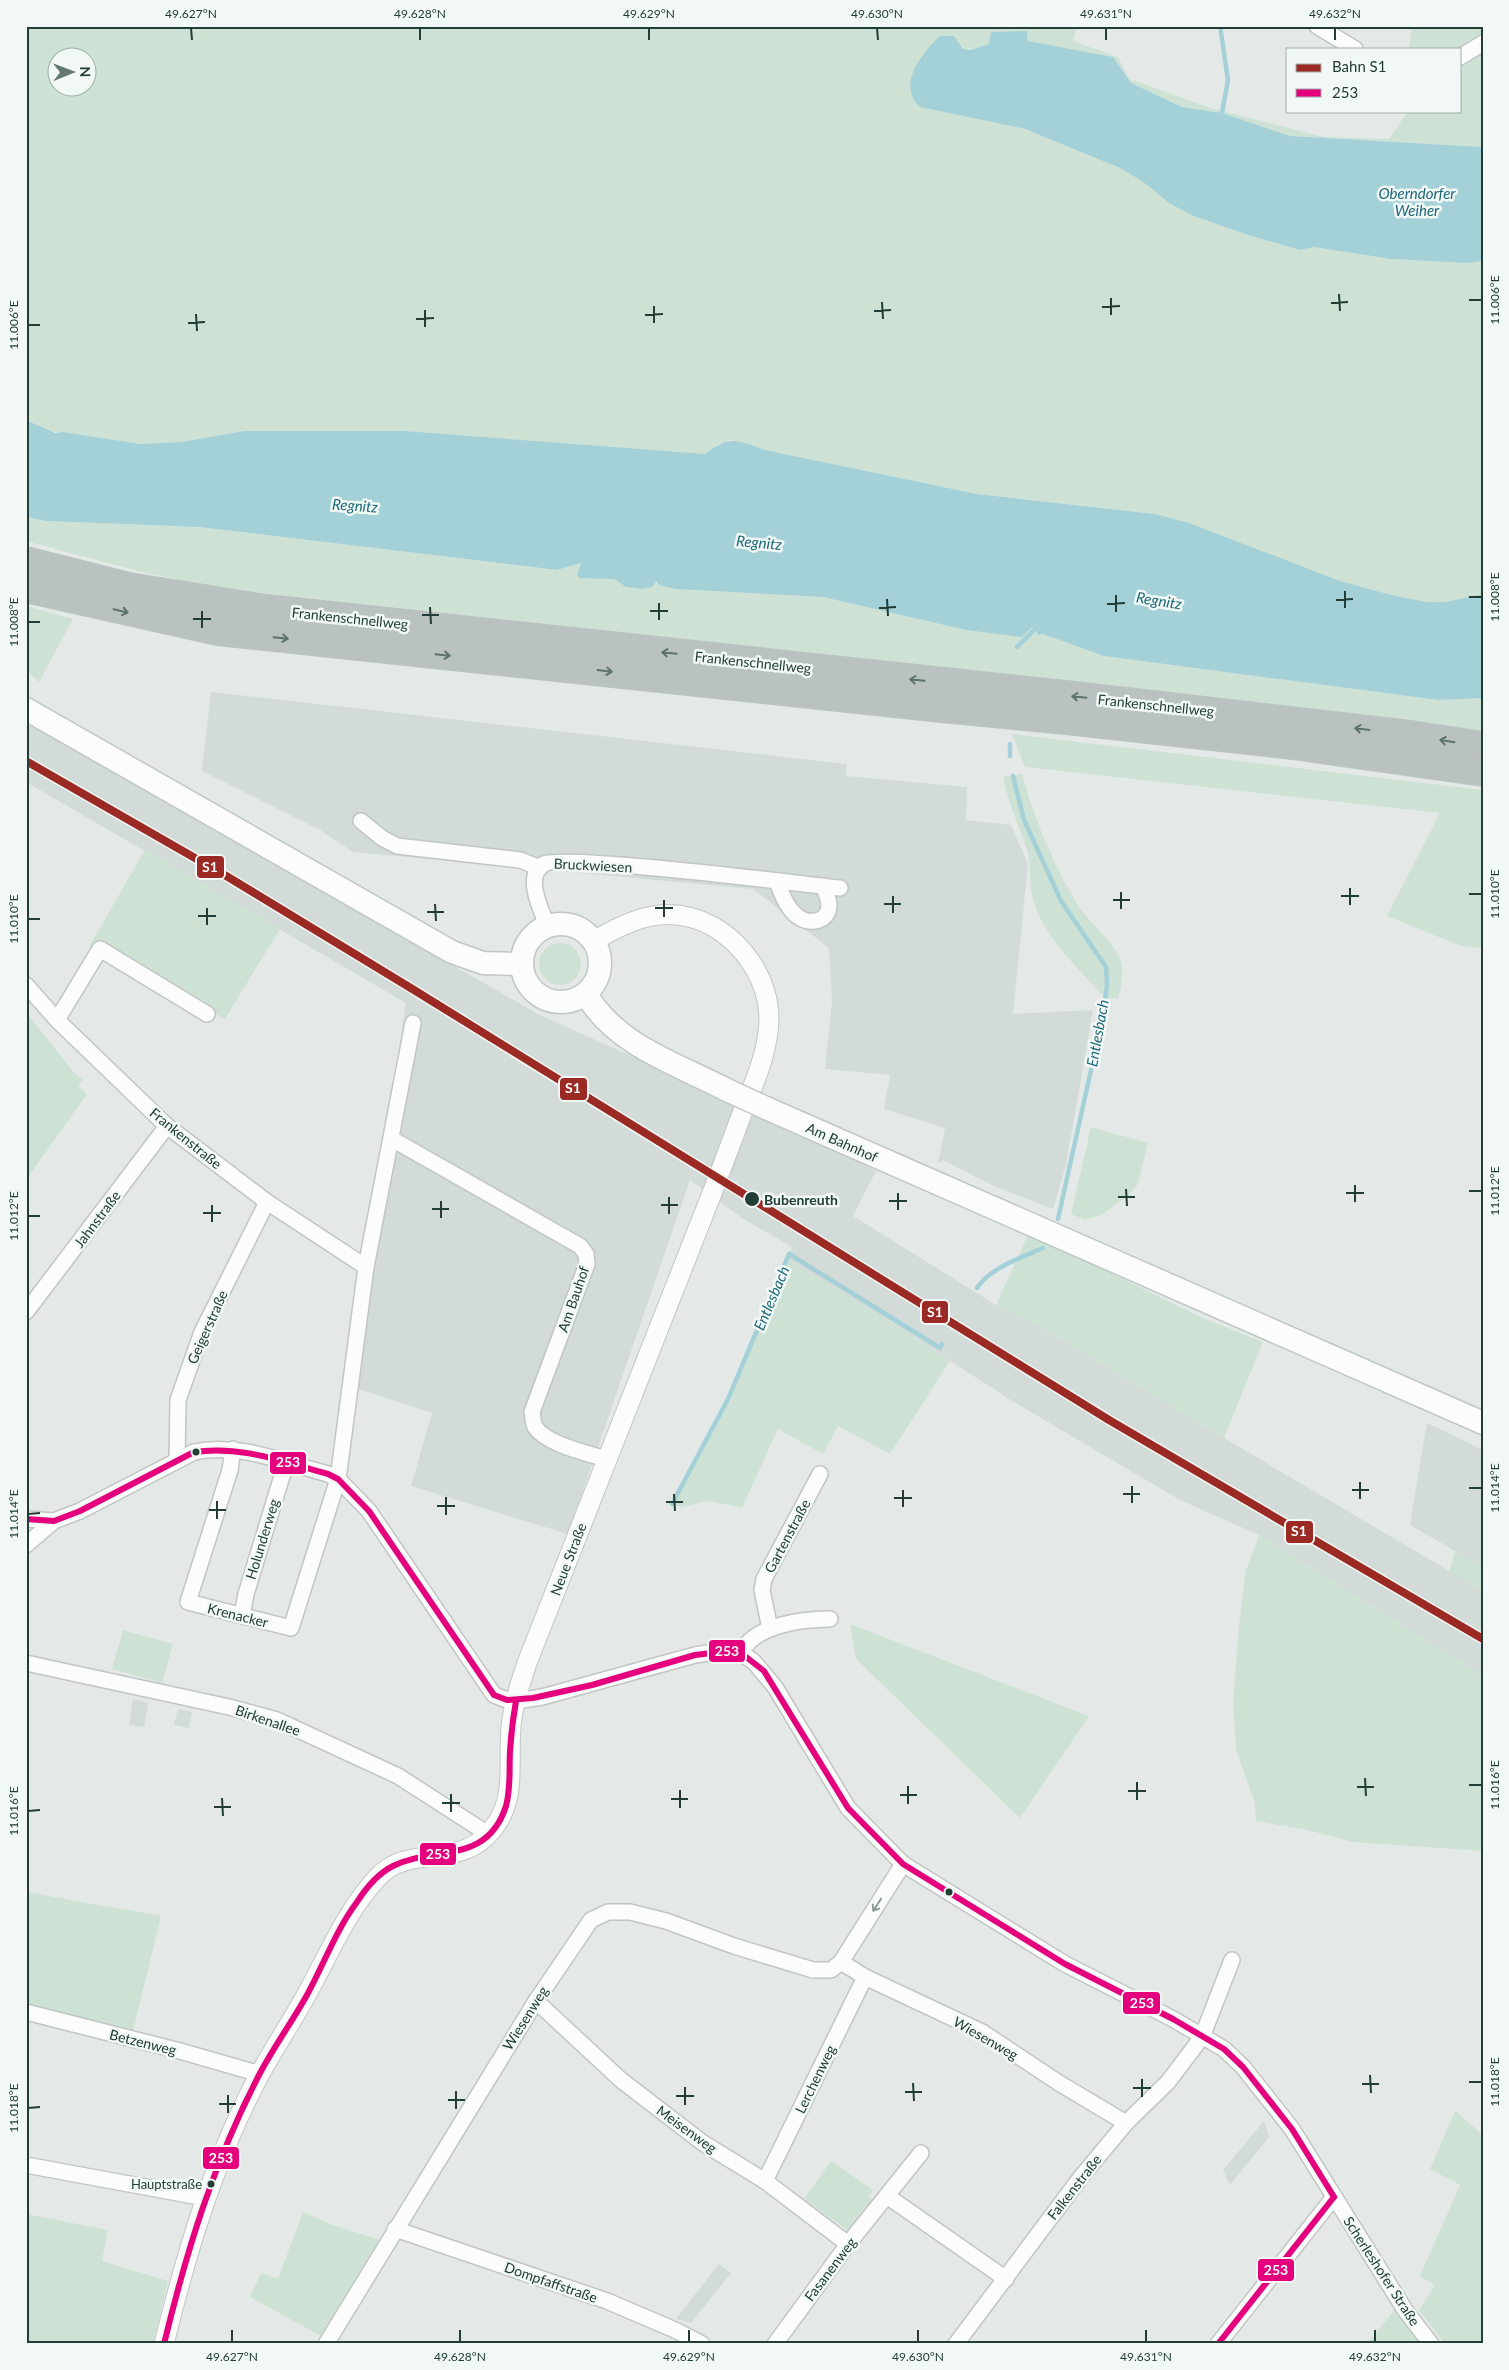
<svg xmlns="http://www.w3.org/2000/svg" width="1509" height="2370" font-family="Lato,sans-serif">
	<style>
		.built { fill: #d2dbd7 }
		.green { fill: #cde2d4; fill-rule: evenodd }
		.water { fill: #a4d0d8 }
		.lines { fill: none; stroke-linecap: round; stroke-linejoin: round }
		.stream { stroke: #a4d0d8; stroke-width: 4.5 }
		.minor-casing { stroke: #c1c6c4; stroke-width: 18 }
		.tertiary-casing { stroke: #c1c6c4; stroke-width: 21 }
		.secondary-casing { stroke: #c0c7c4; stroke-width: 25 }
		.motorway-casing { stroke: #bcc5c3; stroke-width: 30 }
		.minor { stroke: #fbfcfb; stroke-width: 15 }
		.tertiary { stroke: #fbfcfb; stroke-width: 19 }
		.secondary { stroke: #fbfcfb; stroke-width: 22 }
		.motorway { stroke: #bac2c1; stroke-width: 28 }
		.secondary-bridge-casing { stroke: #c0c7c4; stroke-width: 25; stroke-linecap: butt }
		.secondary-bridge { stroke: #fbfcfb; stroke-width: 22 }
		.bus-1-casing { stroke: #f2f8f5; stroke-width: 10 }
		.bus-1 { stroke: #e5007d; stroke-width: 6 }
		.rail-1-casing { stroke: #f2f8f5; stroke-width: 11 }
		.rail-1 { stroke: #9a2a23; stroke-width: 8 }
		.oneway { stroke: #5e726e }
		.oneway2 { stroke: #8e9c98 }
		.ticks { fill: none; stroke: #213d36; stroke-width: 2 }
		.stop-dot { fill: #213d36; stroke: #f2f8f5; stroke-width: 2 }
		.labels { text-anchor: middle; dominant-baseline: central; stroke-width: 5; stroke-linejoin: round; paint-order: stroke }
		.bus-label { font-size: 13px; fill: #213d36; stroke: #f2f8f5; text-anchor: end }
		.street-label { font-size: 14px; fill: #213d36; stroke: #f2f8f5 }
		.stop-label { font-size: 14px; font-weight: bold; fill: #213d36; stroke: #f2f8f5; text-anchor: start }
		.water-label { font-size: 15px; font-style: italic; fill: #1b6879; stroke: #f2f8f5 }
		.line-badge { stroke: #f2f8f5; stroke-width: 2 }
		.badge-label { font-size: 14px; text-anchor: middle; font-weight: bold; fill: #fff }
		.neatline { fill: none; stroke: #213d36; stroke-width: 2 }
		.ticks-label { font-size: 12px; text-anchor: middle; fill: #213d36 }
	</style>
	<rect width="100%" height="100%" fill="#e4e9e7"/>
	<g class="built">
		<polygon points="211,692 847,764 846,776 967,787 966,820 1011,825 1028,864 1013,1014 1093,1010 1066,1165 1053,1209 996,1187 943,1160 938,1164 945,1128 884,1109 890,1075 825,1069 832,1002 829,948 753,889 353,852 320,830 202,771"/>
		<polygon points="26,720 538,1014 806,1135 876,1171 853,1216 996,1305 1038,1325 1224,1438 1483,1591 1483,1676 1259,1535 1180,1500 1009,1399 889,1321 787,1259 792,1247 742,1218 690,1180 568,1534 411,1486 432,1413 350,1386 406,1003 26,782"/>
		<polygon points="1427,1423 1483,1450 1483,1567 1410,1525"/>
		<polygon points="133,1699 148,1703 144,1727 129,1725"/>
		<polygon points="178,1709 192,1712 189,1728 174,1725"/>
		<polygon points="1264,2121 1269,2137 1230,2185 1223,2170"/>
		<polygon points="719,2264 731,2273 691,2323 676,2319"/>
	</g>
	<g class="green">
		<path d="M26,26H1077L1073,41L1118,57L1129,79L1214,109L1324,137L1389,139L1408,111H1460V49H1409L1412,26H1483V147L1290,136L1222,113L1182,107L1131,83L1113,57L1028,41L1027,32C1015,36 974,51 964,49L954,36C922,52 919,52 910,88L920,107L1025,129L1120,168L1142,181L1169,203L1191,215L1248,235L1300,250L1314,247L1391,259L1468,263L1483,261V594L1445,602H1428L1395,596L1340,581L1155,514L977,494L765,450L731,440L719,444L705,454H688L405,431H244L181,442L140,444L63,432C48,434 39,424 26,420ZM58,58H88V88H58Z"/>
		<polygon points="26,517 46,521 199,527 557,570 581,563 580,577 614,579 626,587 641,589 652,587 655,581 659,585 675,589 823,597 966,630 1035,627 1039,635 1043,634 1104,656 1438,700 1483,698 1483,731 1030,677 209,587 130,569 26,541"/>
		<polygon points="26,606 73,619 39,682 26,670"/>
		<polygon points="1012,734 1483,790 1483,948 1461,946 1387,916 1440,813 1025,767"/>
		<path d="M1022,774C1034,818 1052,861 1075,900C1086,920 1106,934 1118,954C1125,967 1122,985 1118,998H1105C1079,969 1047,941 1034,903C1028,886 1032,868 1027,850C1019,825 1008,803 1003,777Z"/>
		<polygon points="145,850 280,929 225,1019 89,947"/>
		<circle cx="560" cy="964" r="21"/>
		<polygon points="26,1012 75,1074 83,1079 78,1086 87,1094 26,1180"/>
		<polygon points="1091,1127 1148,1143 1138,1184 1129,1195 1101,1215 1085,1220 1071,1214"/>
		<polygon points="1029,1233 1200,1317 1263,1342 1224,1438 1038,1325 996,1305"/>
		<polygon points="787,1259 889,1321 950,1361 890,1454 838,1426 823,1454 778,1429 742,1508 709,1501 680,1507 672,1504 728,1399"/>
		<polygon points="1259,1535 1483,1676 1483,1851 1353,1842 1308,1830 1256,1821 1255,1803 1236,1750 1233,1703 1239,1624 1246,1570"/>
		<polygon points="1455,1551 1483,1567 1483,1591 1449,1572"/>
		<polygon points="850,1624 1089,1716 1020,1818 856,1659"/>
		<polygon points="123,1630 173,1644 162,1683 112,1669"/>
		<polygon points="26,1892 161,1916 133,2031 26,2004"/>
		<polygon points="1455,2111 1483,2135 1483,2344 1445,2344 1419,2310 1435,2285 1420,2276 1460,2185 1430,2169"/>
		<polygon points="831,2161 873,2190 869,2196 875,2202 849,2231 804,2199"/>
		<polygon points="303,2212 330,2224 379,2240 321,2336 250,2297 261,2273 278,2279"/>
		<polygon points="26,2214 108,2230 102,2261 168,2281 153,2344 26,2344"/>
		<polygon points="1396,2308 1422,2344 1367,2344"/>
	</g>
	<g class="water">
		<path d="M1027,31L1028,41L1113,57L1131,83L1182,107L1222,113L1290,136L1483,147V261L1468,263L1391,259L1314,247L1300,250L1248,235L1191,215L1169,203L1142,181L1120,168L1025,129L920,107C896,85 922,53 940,36H954L963,49L970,50L989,44L991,32Z"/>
		<path d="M26,420L55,433L63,432L140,444L181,442L244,431H405L705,454C731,435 735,440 765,450L977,494L1155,514L1189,523L1340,581L1395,596L1428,602H1445L1483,594V698L1438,700L1104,656L1043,634L1038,635L1035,627L1031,628L1022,637L966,630L823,597L675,589L659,585L656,581L652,587L641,589L626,587L614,579L580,578L577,575L581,563L557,570L199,527L46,521L26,517Z"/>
	</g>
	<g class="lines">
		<g class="stream">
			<polyline points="1220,26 1228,80 1222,113"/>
			<polyline points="1017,647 1039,625"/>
			<polyline points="1010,756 1010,744"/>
			<polyline points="1013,776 1024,820 1061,901 1106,967 1107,985 1103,1016 1058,1219"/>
			<path d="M977,1288C991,1267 1021,1258 1043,1248"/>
			<polyline points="672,1504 728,1399 789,1254 940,1348 942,1344"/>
		</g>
		<defs>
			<g id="minor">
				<polyline points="1317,26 1355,49"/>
				<polyline points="1460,57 1483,43"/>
				<polyline points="361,821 382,838 397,846 520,860 540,868"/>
				<path d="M777,882C782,894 786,907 797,916C808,925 829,923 829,905C829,899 825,892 823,886"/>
				<path d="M548,927C542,912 523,876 544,864C561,854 802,884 840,888"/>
				<polyline points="26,985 57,1020 167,1126 267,1202 366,1267"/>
				<polyline points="57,1020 100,949 207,1014"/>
				<path d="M392,1139L580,1246L586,1254L587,1264L532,1412C533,1417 533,1423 535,1427C546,1444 587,1453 606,1459"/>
				<polyline points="26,1312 167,1126"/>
				<polyline points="233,1449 230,1470 188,1602 291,1628 338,1479 366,1267 413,1023"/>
				<polyline points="177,1460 178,1400 202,1332 267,1202"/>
				<polyline points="26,1519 54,1521"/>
				<path d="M26,1545L54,1521L80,1511L194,1452C239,1442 285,1463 328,1474L338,1479L369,1511L494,1695L507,1700L516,1701L542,1697L695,1655L714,1652L728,1651L741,1653L754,1662L775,1687L848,1808L903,1864L1065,1964L1173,2019L1224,2049L1243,2067L1292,2129L1405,2310L1431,2344"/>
				<polyline points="242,1615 246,1594 286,1463"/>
				<polyline points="770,1629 762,1590 764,1579 820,1474"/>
				<path d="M741,1653C754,1625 802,1619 830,1619"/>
				<polyline points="26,1663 229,1707 277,1720 398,1776 488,1834"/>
				<polyline points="841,1962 865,1977 982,2032 1059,2083 1126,2123"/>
				<polyline points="536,2001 621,2080 703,2143 765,2181 848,2244"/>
				<polyline points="26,2012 180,2051 260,2074"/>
				<polyline points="26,2165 205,2198"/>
				<polyline points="765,2181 865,1977"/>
				<polyline points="887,2196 1006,2279"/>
				<polyline points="395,2229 607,2301 675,2330 702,2344"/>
				<polyline points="326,2344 536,2001 591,1920 608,1912 630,1912 666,1921 734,1946 813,1970 831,1970 841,1962 903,1864"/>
				<polyline points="775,2344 848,2244 921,2153"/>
				<polyline points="956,2344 1081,2177 1126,2123 1168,2082 1202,2037 1232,1960"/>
				<polyline points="1218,2344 1334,2197"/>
			</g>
			<path id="tertiary" d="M164,2344C187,2251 214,2159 260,2074C275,2046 293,2020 308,1992C330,1952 347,1910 378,1877C411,1841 464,1874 497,1823C516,1795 508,1759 511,1727C513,1705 520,1684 527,1663C585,1514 645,1365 703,1216C717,1181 730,1146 743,1111C755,1081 769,1050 769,1017C768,979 744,944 712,926C669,903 632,918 594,941"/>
			<g id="secondary">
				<polyline points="26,709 452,952 483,963 522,964"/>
				<circle cx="561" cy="963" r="39"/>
				<path d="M586,994C615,1045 677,1064 727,1090"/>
				<polyline points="766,1108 1483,1423"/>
			</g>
			<g id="motorway">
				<polyline points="26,561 129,587 259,608 1075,696 1411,735 1483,746"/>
				<polyline points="26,588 218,631 932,707 1075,721 1293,745 1483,772"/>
			</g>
		</defs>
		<use href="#minor" class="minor-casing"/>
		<use href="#tertiary" class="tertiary-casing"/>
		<use href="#secondary" class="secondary-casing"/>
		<use href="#motorway" class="motorway-casing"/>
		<use href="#minor" class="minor"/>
		<use href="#tertiary" class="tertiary"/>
		<use href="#secondary" class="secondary"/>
		<use href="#motorway" class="motorway"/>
		<defs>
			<polyline id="secondary-bridge" points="727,1090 766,1108"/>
		</defs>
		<use href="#secondary-bridge" class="secondary-bridge-casing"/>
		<use href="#secondary-bridge" class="secondary-bridge"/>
		<defs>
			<g id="bus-1">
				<path d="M26,1519L54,1521L80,1511L194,1452C241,1445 283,1462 328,1474L338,1479L369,1511L494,1695L507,1700L533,1698L592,1685L695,1655L728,1651L741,1653L764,1671L848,1808L903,1864L1065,1964L1173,2019L1224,2049L1243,2067L1292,2129L1334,2197"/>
				<path d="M164,2344C187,2249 214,2162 259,2075C273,2048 292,2022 307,1995C324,1964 336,1930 357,1902C366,1888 377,1874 393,1866C436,1845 487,1865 506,1806C511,1788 509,1770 510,1751C511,1735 513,1718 516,1701"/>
				<polyline points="1218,2344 1334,2197"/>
			</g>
		</defs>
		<use href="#bus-1" class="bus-1-casing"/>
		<use href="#bus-1" class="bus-1"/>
		<defs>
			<polyline id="rail-1" points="26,761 228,877 414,990 1109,1420 1483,1639"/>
		</defs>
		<use href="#rail-1" class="rail-1-casing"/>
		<use href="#rail-1" class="rail-1"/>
	</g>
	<defs><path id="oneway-shaft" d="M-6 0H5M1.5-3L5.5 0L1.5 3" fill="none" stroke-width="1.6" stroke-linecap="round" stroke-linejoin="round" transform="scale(1.25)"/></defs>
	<g class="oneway">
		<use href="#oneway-shaft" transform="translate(121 611) rotate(13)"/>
		<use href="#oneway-shaft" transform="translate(281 638) rotate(6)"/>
		<use href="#oneway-shaft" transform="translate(669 653) rotate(-174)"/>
		<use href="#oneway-shaft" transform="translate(443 655) rotate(6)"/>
		<use href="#oneway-shaft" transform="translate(605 671) rotate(7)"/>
		<use href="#oneway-shaft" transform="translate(917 680) rotate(-174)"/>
		<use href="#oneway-shaft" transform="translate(1079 697) rotate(-174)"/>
		<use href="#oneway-shaft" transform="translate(1362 729) rotate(-173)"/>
		<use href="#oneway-shaft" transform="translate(1447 741) rotate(-171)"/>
	</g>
	<use class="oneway2" href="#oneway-shaft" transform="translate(877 1905) rotate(123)"/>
	<path class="ticks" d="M191,28L192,40M420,28V40M649,28V40M877,28L878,40M1106,28V40M1335,28V40M1339,294L1340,311M1111,298V315M1469,300H1482M882,302L883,319M1331,303L1348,302M654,306V323M1102,307L1120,306M425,310V327M874,311L891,310M196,314L197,331M645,315L663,314M416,319L434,318M188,323L205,322M28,325H40M1345,591V608M1116,595V612M1469,597H1482M887,599L888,616M1336,600L1353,599M659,603V620M1107,604L1125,603M430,607L431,624M879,608L896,607M202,611V628M650,611H668M422,615H439M193,619H211M28,622H40M1350,888V905M1121,892V909M1469,894H1482M893,896V913M1341,896H1359M664,900V917M1113,900H1130M435,904L436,921M884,904H901M207,908V925M655,908H673M427,912H444M198,916H216M28,919H40M1355,1185V1202M1126,1189L1127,1206M1469,1191H1482M898,1193V1210M1346,1193H1364M669,1197V1214M1118,1197H1135M441,1201V1218M889,1201H907M212,1205V1222M661,1205H678M432,1209H449M203,1213H221M28,1216H40M1360,1482V1499M1132,1486V1503M1469,1488H1482M903,1490V1507M1352,1490H1369M674,1494L675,1511M1123,1494H1140M446,1497V1515M894,1498H912M217,1501V1519M666,1502H683M437,1506H455M209,1510H226M28,1514L40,1513M1365,1778L1366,1796M1137,1782V1800M1469,1785H1482M908,1786V1804M1357,1787H1374M680,1790V1808M1128,1791H1146M451,1794V1812M900,1795H917M222,1798L223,1816M671,1799H688M442,1803H460M214,1807H231M28,1811L40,1810M1370,2075L1371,2093M1142,2079V2097M1469,2082H1482M913,2083L914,2101M1362,2084H1379M685,2087V2105M1133,2088H1151M456,2091V2109M905,2092H922M228,2095V2113M676,2096H694M448,2100H465M219,2104H236M28,2108L40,2107M232,2330V2342M460,2330V2342M689,2330V2342M918,2330V2342M1146,2330V2342M1375,2330V2342"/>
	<g class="stop-dot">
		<circle cx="752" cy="1199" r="8"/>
		<circle cx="196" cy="1452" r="4.5"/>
		<circle cx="949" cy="1892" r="4.5"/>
		<circle cx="211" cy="2184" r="4.5"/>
	</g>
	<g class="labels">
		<g class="bus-label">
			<text x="202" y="2184">Hauptstraße</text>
		</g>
		<g class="street-label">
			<text transform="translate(350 618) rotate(6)">Frankenschnellweg</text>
			<text transform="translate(753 662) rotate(6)">Frankenschnellweg</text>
			<text transform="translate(1156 705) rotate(6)">Frankenschnellweg</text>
			<text transform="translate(593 865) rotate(3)">Bruckwiesen</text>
			<text transform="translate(186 1138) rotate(39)">Frankenstraße</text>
			<text transform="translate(842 1142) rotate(24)">Am Bahnhof</text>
			<text transform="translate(97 1219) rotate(-53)">Jahnstraße</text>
			<text transform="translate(573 1299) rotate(-71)">Am Bauhof</text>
			<text transform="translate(207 1327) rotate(-66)">Geigerstraße</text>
			<text transform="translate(787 1536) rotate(-62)">Gartenstraße</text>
			<text transform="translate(262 1539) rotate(-73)">Holunderweg</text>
			<text transform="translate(568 1559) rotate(-69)">Neue Straße</text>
			<text transform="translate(238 1615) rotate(14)">Krenacker</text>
			<text transform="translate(268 1720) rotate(19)">Birkenallee</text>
			<text transform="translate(525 2018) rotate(-58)">Wiesenweg</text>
			<text transform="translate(986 2038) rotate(30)">Wiesenweg</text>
			<text transform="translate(143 2042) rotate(14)">Betzenweg</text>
			<text transform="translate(815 2079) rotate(-64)">Lerchenweg</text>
			<text transform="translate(687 2129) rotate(36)">Meisenweg</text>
			<text transform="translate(1074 2187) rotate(-52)">Falkenstraße</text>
			<text transform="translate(830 2269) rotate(-53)">Fasanenweg</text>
			<text transform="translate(1382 2271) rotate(57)">Scherleshofer Straße</text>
			<text transform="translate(551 2282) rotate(19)">Dompfaffstraße</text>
		</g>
		<g class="stop-label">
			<text x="764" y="1199">Bubenreuth</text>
		</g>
		<g class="water-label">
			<text x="1417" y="193">Oberndorfer<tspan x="1417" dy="17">Weiher</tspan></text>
			<text transform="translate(355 505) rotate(4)">Regnitz</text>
			<text transform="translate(759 542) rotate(5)">Regnitz</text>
			<text transform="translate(1159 600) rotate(9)">Regnitz</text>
			<text transform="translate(1097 1033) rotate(-80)">Entlesbach</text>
			<text transform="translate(771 1298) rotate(-67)">Entlesbach</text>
		</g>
	</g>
	<g class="line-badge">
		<rect x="196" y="855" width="29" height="24" rx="5" fill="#9a2a23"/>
		<rect x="559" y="1077" width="29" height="24" rx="5" fill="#9a2a23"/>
		<rect x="921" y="1300" width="28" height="24" rx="5" fill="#9a2a23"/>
		<rect x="269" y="1451" width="38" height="24" rx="5" fill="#e5007d"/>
		<rect x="1285" y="1520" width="29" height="24" rx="5" fill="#9a2a23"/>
		<rect x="708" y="1639" width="38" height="24" rx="5" fill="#e5007d"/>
		<rect x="419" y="1842" width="38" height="24" rx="5" fill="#e5007d"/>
		<rect x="1122" y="1991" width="39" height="24" rx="5" fill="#e5007d"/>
		<rect x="202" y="2146" width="38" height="24" rx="5" fill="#e5007d"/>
		<rect x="1257" y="2258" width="38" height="24" rx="5" fill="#e5007d"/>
	</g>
	<g class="badge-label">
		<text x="210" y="872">S1</text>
		<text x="573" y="1093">S1</text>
		<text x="935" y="1317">S1</text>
		<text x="288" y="1467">253</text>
		<text x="1299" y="1536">S1</text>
		<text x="727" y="1656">253</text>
		<text x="438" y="1859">253</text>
		<text x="1142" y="2008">253</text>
		<text x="221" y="2163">253</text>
		<text x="1276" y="2275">253</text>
	</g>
	<rect width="1509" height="2370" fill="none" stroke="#f2f8f5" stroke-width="55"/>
	<rect x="1286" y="48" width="175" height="65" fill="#f2f8f5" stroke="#9eada9"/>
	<rect x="1296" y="64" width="25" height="8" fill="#9a2a23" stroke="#9eada9"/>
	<text x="1332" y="72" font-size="15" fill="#213d36">Bahn S1</text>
	<rect x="1296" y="89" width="25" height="8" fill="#e5007d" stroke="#9eada9"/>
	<text x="1332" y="98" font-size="15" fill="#213d36">253</text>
	<g transform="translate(72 72) rotate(89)"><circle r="24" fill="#f2f8f5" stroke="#9eada9"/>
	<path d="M0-4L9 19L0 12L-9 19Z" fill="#657974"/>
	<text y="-8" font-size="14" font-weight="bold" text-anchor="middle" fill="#213d36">N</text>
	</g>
	<rect x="28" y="28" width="1454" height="2314" class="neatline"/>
	<g class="ticks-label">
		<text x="191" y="18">49.627°N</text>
		<text x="420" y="18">49.628°N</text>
		<text x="649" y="18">49.629°N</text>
		<text x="877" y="18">49.630°N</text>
		<text x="1106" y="18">49.631°N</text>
		<text x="1335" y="18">49.632°N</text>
		<text transform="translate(1495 300) rotate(-90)" y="4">11.006°E</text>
		<text transform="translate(14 325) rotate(-90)" y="4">11.006°E</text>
		<text transform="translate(1495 597) rotate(-90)" y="4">11.008°E</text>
		<text transform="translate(14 622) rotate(-90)" y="4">11.008°E</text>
		<text transform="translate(1495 894) rotate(-90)" y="4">11.010°E</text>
		<text transform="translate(14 919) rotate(-90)" y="4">11.010°E</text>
		<text transform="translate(1495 1191) rotate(-90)" y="4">11.012°E</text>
		<text transform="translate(14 1216) rotate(-90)" y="4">11.012°E</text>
		<text transform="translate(1495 1488) rotate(-90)" y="4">11.014°E</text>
		<text transform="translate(14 1514) rotate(-90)" y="4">11.014°E</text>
		<text transform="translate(1495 1785) rotate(-90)" y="4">11.016°E</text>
		<text transform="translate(14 1811) rotate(-90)" y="4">11.016°E</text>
		<text transform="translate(1495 2082) rotate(-90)" y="4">11.018°E</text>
		<text transform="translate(14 2108) rotate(-90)" y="4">11.018°E</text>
		<text x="232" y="2361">49.627°N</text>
		<text x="460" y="2361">49.628°N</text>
		<text x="689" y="2361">49.629°N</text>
		<text x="918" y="2361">49.630°N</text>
		<text x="1146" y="2361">49.631°N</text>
		<text x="1375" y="2361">49.632°N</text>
	</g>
</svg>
